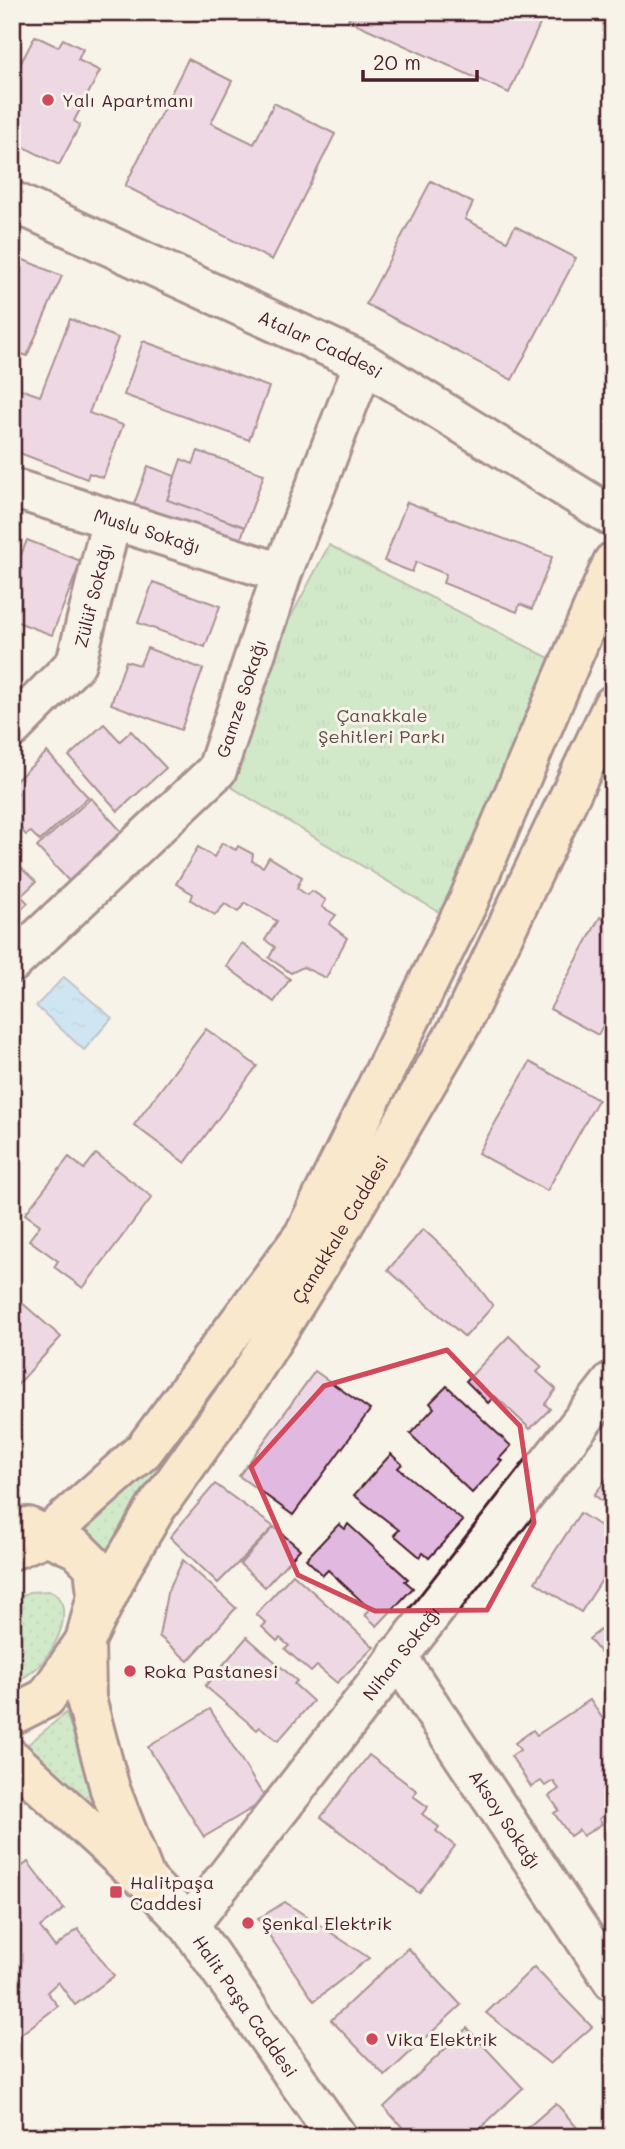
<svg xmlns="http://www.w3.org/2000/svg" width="625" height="2149" font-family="Mali,sans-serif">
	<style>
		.grass { fill: url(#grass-dots); stroke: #767e67; stroke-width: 2 }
		.park { fill: url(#park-tufts); stroke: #767e67; stroke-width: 2 }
		.water { fill: url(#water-ripples); stroke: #7c8ca8; stroke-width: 2 }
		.building { fill: #e1b9e0; stroke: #4a1f2b; stroke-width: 2 }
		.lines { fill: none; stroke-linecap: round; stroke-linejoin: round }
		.minor-casing { stroke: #4a1f2b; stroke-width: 44 }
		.major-casing { stroke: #4a1f2b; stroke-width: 44 }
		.minor { stroke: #f7f3e8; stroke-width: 38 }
		.major { stroke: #fcdcac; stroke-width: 38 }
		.marked { fill: none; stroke: #d1495b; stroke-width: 5; stroke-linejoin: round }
		.poi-dot { fill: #d1495b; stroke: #f7f3e8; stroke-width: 2.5 }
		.labels { text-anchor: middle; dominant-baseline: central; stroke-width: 6; stroke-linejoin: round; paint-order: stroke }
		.poi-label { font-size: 18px; fill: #4a1f2b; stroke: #f7f3e8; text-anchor: start }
		.street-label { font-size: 18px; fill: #4a1f2b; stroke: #f7f3e8 }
		.park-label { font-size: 18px; fill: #604e49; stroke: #f7f3e8 }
	</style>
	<defs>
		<pattern id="grass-dots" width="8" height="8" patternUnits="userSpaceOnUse" patternTransform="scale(1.75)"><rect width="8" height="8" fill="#a3dda3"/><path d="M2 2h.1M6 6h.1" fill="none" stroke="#8ebd8c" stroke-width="1.8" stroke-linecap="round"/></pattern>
		<pattern id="park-tufts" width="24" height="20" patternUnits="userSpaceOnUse" patternTransform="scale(1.75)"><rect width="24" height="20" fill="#a3dda3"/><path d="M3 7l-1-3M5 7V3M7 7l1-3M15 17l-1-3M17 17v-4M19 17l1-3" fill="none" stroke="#8ebd8c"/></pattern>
		<pattern id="water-ripples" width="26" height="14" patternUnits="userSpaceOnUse" patternTransform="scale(1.75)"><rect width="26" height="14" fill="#9dd4fc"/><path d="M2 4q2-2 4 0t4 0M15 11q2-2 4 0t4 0" fill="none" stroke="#89b6d8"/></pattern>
	</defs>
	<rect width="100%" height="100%" fill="#f7f3e8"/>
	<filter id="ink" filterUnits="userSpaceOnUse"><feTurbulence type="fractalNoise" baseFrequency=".0143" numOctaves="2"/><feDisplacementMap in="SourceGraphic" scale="14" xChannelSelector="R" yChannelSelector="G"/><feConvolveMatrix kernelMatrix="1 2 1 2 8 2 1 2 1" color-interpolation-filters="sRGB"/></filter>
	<g filter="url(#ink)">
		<g class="grass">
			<polygon points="222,1377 229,1383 104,1558 81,1530 135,1486"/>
			<path d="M51,1591C77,1607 56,1648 40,1665C32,1673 21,1679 12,1686V1601L29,1592Z"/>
			<polygon points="66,1713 102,1816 20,1751"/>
		</g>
		<polygon class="park" points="329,545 553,660 442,914 208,773"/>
		<polygon class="water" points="64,977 112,1018 84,1050 36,1006"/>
		<g class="building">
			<polygon points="352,12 543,12 545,13 509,93 348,20"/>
			<polygon points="35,36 58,47 63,39 83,49 78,60 100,71 74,121 80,125 59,165 12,141 12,80"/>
			<polygon points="188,59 232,81 211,123 254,144 274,103 335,134 272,260 125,186"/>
			<polygon points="431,181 473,203 465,219 507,241 515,226 576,258 512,380 366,304"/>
			<polygon points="12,255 62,276 27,356 12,350"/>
			<polygon points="70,319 118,338 89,413 123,425 103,478 89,473 87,479 12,450 12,386 40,396"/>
			<polygon points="143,341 269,387 249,440 124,395"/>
			<polygon points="198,451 264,474 245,527 167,500 181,459 193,464"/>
			<polygon points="148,466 175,476 167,500 245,527 239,544 133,507"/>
			<polygon points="407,502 552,557 532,609 520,604 517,612 443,583 446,574 416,562 412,572 384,561"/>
			<polygon points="27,540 81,561 52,635 12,620 12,577"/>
			<polygon points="153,582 220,606 205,647 138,623"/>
			<polygon points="147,648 203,669 181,730 111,704 126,661 140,665"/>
			<polygon points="104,724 120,741 131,731 166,768 118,811 69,756"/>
			<polygon points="47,752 88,797 40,841 31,832 26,835 12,820 12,800 18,794 12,784"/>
			<polygon points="91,798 123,833 70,882 37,847"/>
			<polygon points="222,843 236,850 238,846 253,854 252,861 263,867 269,857 302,877 297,888 307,895 312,891 326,900 322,907 336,915 329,924 347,938 326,978 303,967 291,973 269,958 275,947 265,940 277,921 245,903 238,912 225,904 215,915 191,900 193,894 176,884 198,847 214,857"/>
			<polygon points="18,865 36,882 21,896 28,903 12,918 12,866 14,868"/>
			<polygon points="600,917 613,924 613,1028 604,1024 598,1035 550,1009"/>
			<polygon points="242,943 290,979 274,1002 226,966"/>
			<polygon points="206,1029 257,1066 185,1163 134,1125"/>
			<polygon points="530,1062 598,1100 547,1191 478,1153"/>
			<polygon points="96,1154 152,1197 83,1288 54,1267 58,1261 29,1240 40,1225 25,1214 69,1157 84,1169"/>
			<polygon points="423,1229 459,1262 493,1306 465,1337 388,1270"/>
			<polygon points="12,1294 61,1337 12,1391"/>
			<polygon points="509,1336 542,1367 537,1372 556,1389 545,1404 550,1409 530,1429 495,1396 488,1403 466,1381"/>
			<polygon points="315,1371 370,1410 293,1515 239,1476"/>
			<polygon points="447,1386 511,1446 499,1459 502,1461 472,1493 410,1434 434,1408 430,1403"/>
			<polygon points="391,1454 402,1464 398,1468 463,1521 429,1558 423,1553 420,1557 394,1535 399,1530 354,1495"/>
			<polygon points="613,1471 613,1509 594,1495"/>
			<polygon points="215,1484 274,1527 218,1583 170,1537"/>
			<polygon points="580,1513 608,1531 605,1536 613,1541 613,1563 581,1612 535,1582"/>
			<polygon points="339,1524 345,1529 348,1524 408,1579 405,1581 413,1588 377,1626 365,1615 370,1609 328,1570 323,1575 306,1559"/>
			<polygon points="274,1527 300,1549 265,1587 240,1564"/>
			<polygon points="183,1560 236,1608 188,1661 159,1636 167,1593"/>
			<polygon points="293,1574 374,1647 337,1683 317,1666 311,1672 285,1649 289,1646 280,1638 277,1641 262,1627 266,1623 256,1614"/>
			<polygon points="613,1620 613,1668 589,1639"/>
			<polygon points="247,1637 297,1681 294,1684 313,1701 278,1741 260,1727 257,1730 205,1686"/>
			<polygon points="590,1700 613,1734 613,1803 605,1808 608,1812 599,1819 602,1824 583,1836 579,1830 570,1836 554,1813 559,1810 549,1796 559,1789 553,1781 545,1786 541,1781 531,1787 511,1756 520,1750 515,1743 533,1730 537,1735"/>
			<polygon points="210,1709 266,1800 204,1837 148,1747"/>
			<polygon points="369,1755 417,1791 413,1796 428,1807 422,1814 439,1827 436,1831 455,1846 419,1893 321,1817"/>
			<polygon points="28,1862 64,1909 40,1927 55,1947 78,1929 114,1976 75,2005 58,1982 47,1992 58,2006 12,2041 12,1874"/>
			<polygon points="285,1902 369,1958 314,2001 258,1919"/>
			<polygon points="408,1948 461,2005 385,2076 331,2020"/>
			<polygon points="534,1967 592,2027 550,2064 486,2013"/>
			<polygon points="467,2028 523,2088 471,2137 411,2137 384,2107"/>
			<polygon points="556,2103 585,2137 517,2137"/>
		</g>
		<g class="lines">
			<defs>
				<g id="minor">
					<path id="s1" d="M12,201L364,363L613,517"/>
					<path id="s2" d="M12,488L282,573"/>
					<path id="s3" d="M12,728L76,663L111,522"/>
					<path id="s4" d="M12,963L217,770L282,573L364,363"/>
					<path id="s5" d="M397,1656L613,1981"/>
					<path id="s6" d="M146,1880L189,1925L337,2137"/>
					<path id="s7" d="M189,1925L613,1381"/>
				</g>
				<g id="major">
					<polyline points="28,1527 77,1549 94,1566 97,1595 85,1641 86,1699 110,1789 146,1880"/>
					<polyline points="12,1550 48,1535 144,1450 304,1235 468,902 613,562"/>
					<path id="s8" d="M12,1715L46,1698L85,1641L123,1564L156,1508L247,1380L334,1241L461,1024L613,705"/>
					<polyline points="12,1759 141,1877"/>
				</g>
			</defs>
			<use href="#minor" class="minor-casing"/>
			<use href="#major" class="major-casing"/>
			<use href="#minor" class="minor"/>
			<use href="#major" class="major"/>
		</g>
	</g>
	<path d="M0 0H625V2149H0ZM447,1350L520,1426L534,1523L487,1610L375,1611L298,1575L251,1467L324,1386Z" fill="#f7f3e8" fill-opacity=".55" fill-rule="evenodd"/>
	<path class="marked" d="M447,1350L520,1426L534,1523L487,1610L375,1611L298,1575L251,1467L324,1386Z"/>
	<g class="poi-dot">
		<circle cx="48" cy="100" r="7"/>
		<circle cx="130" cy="1671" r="7"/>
		<rect x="109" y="1885" width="14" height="14" rx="3.5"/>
		<circle cx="248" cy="1923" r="7"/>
		<circle cx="372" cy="2039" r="7"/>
	</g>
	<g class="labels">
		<g class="poi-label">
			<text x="62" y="100">Yalı Apartmanı</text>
			<text x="144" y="1671">Roka Pastanesi</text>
			<text x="130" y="1882">Halitpaşa<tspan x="130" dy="21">Caddesi</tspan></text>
			<text x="262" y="1923">Şenkal Elektrik</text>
			<text x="386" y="2039">Vika Elektrik</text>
		</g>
		<g class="street-label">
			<text stroke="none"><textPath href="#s1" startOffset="340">Atalar Caddesi</textPath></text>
			<text stroke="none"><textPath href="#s2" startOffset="142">Muslu Sokağı</textPath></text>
			<text stroke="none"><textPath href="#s3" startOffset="161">Zülüf Sokağı</textPath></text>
			<text stroke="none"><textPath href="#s4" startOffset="357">Gamze Sokağı</textPath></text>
			<text stroke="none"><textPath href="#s8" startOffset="592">Çanakkale Caddesi</textPath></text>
			<text stroke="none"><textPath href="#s7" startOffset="345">Nihan Sokağı</textPath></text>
			<text stroke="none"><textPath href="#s5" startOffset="196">Aksoy Sokağı</textPath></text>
			<text stroke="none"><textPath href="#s6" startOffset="161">Halit Paşa Caddesi</textPath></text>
		</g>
		<g class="park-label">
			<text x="382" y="715">Çanakkale<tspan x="382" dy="21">Şehitleri Parkı</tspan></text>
		</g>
	</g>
	<rect width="625" height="2149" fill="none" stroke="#f7f3e8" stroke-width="42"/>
	<rect x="21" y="21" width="583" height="2107" fill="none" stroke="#4a1f2b" stroke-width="2.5" filter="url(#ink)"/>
	<path d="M363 70v10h114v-10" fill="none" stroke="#4a1f2b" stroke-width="3.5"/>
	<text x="373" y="70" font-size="21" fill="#4a1f2b" stroke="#f7f3e8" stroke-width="5" paint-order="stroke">20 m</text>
</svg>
